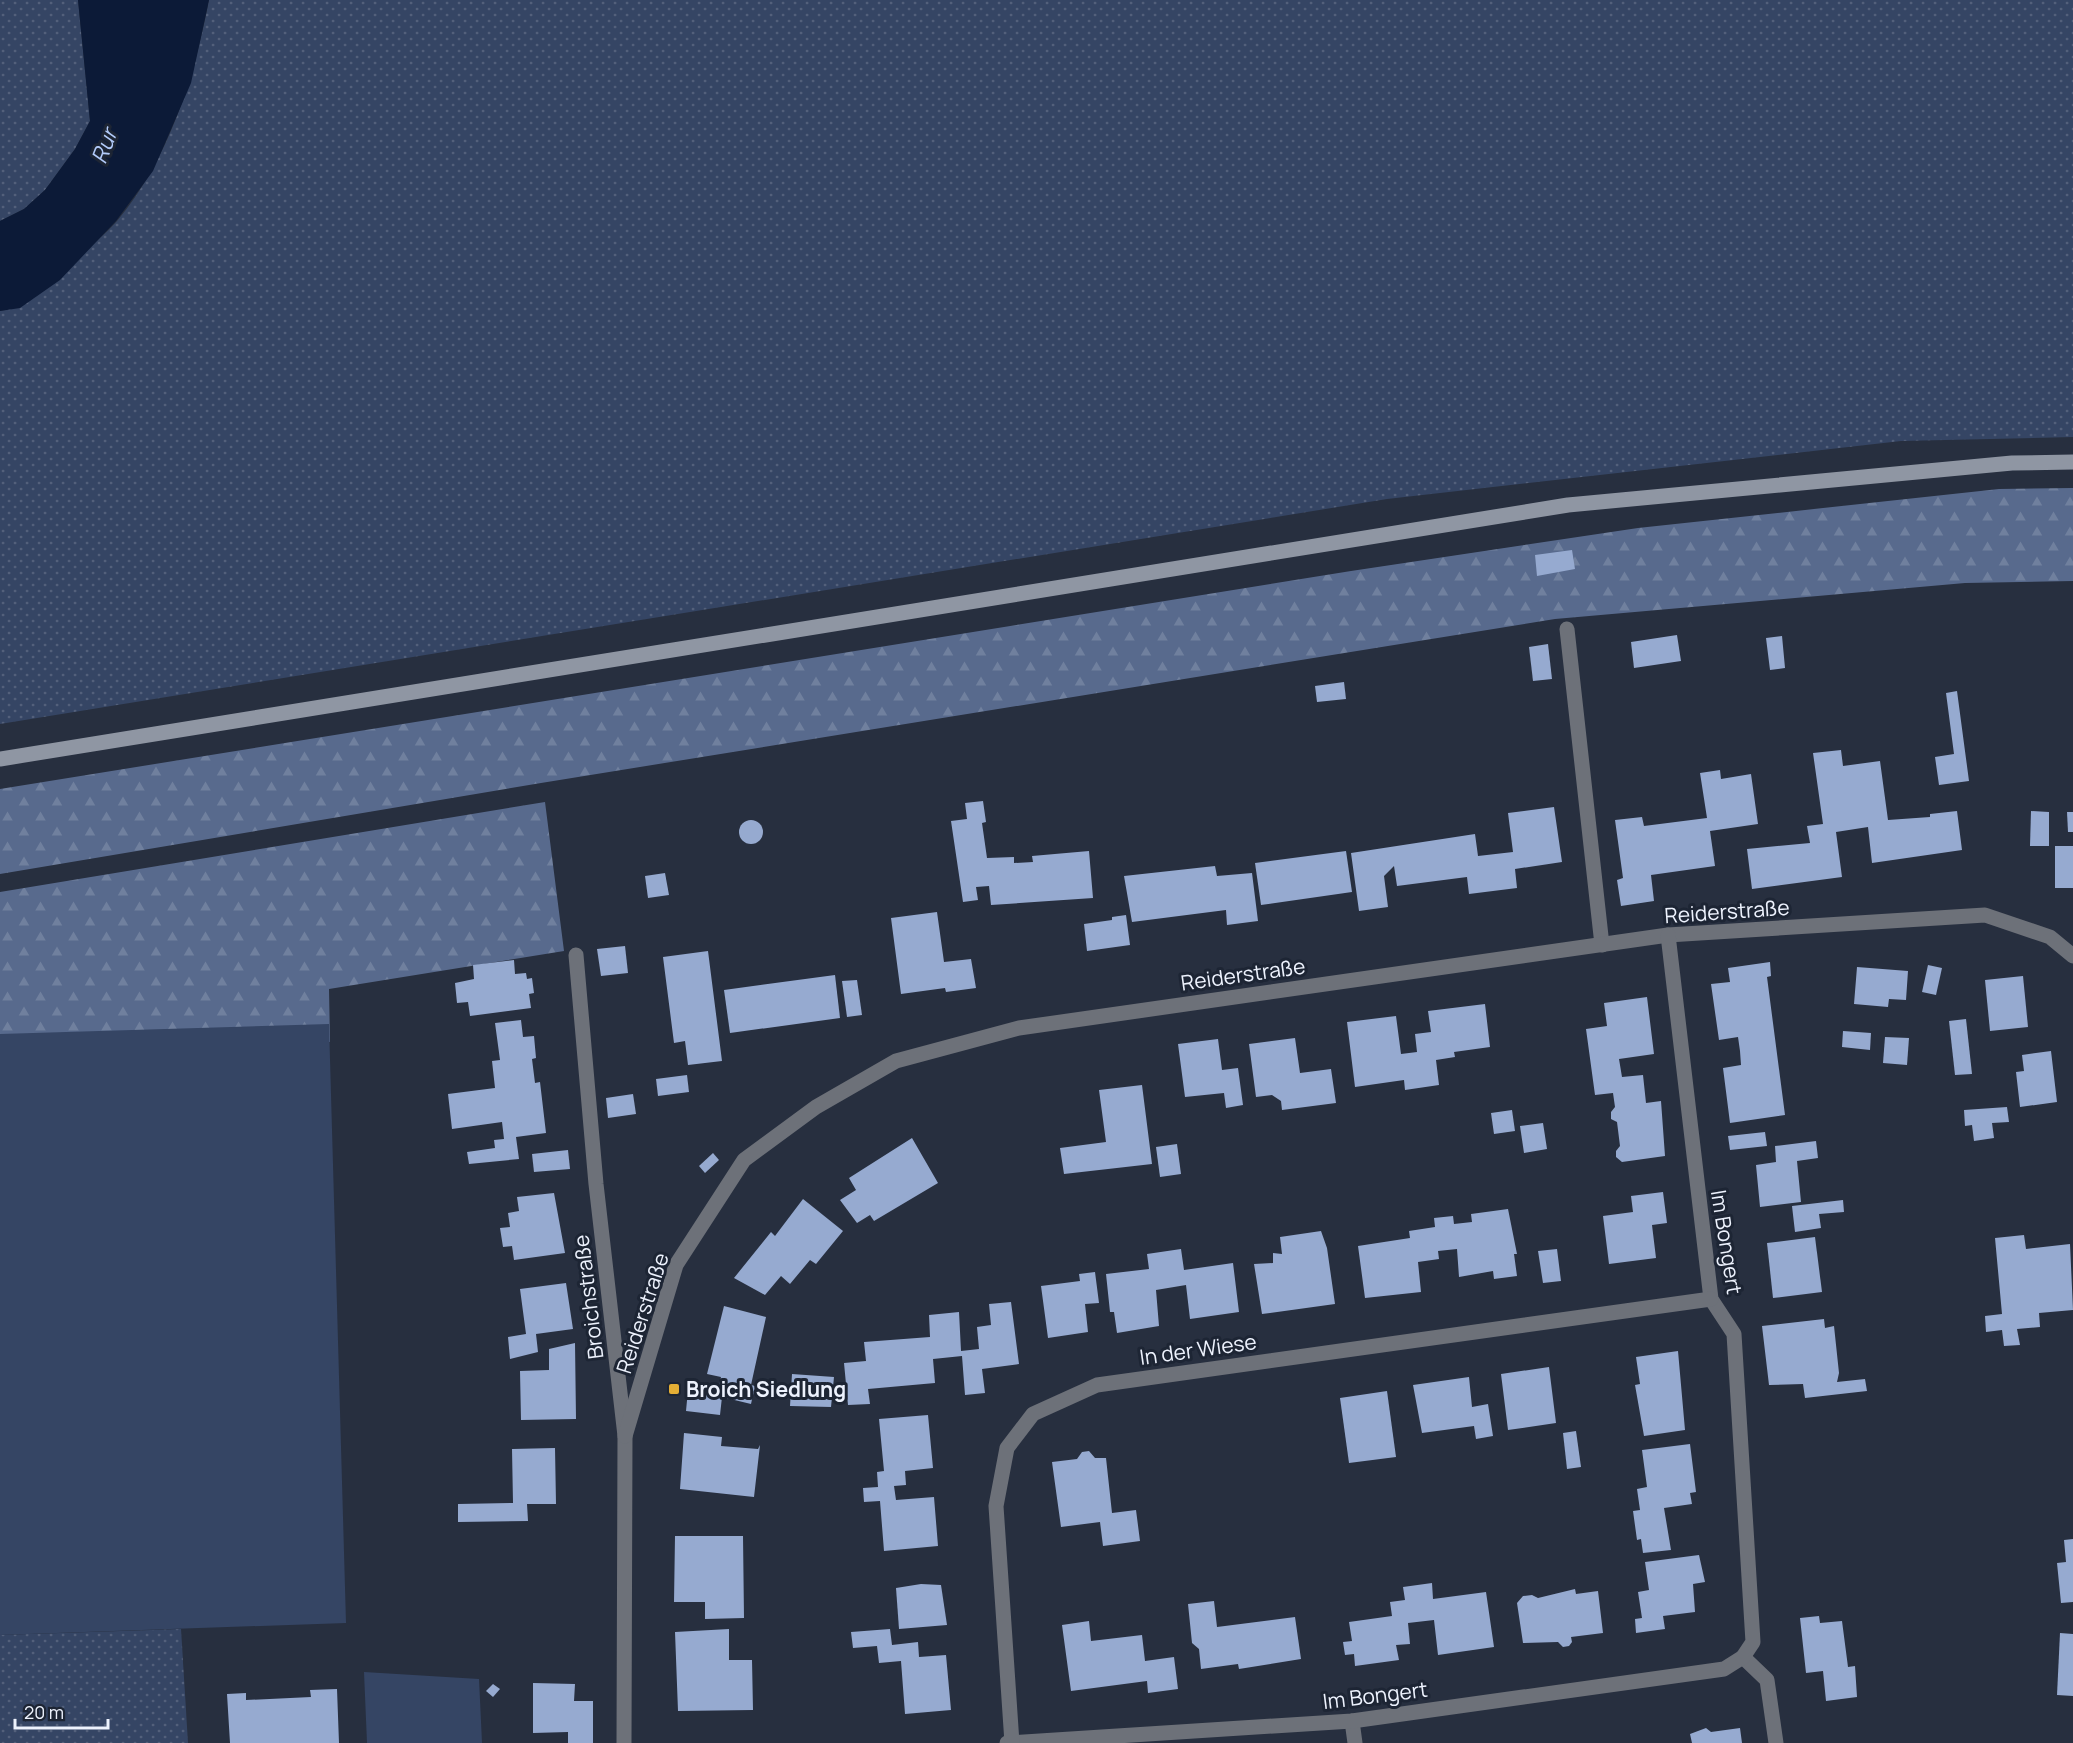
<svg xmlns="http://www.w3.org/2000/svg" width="2073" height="1743" font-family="Manrope,sans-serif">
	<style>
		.grass { fill: url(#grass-dots) }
		.forest { fill: url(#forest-firs) }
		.park { fill: #354564 }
		.water { fill: #0c1a37 }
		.building { fill: #96aad0 }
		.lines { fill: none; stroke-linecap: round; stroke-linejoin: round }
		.street { stroke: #6d7179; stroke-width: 15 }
		.secondary { stroke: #8f96a3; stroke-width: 15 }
		.poi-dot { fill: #e4ae35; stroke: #1d2534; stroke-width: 2 }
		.labels { text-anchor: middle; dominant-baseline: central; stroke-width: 6; stroke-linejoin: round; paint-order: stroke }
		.street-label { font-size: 21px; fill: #edf2fd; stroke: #1d2534 }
		.poi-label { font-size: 21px; font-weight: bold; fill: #edf2fd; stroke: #1d2534; text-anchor: start }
		.water-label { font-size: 22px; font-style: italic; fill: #b2cbfa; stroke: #1d2534 }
	</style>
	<defs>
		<pattern id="grass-dots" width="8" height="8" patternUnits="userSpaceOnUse" patternTransform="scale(1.5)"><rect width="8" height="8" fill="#354564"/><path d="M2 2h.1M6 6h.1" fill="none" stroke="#53607b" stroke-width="1.8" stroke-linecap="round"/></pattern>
		<pattern id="forest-firs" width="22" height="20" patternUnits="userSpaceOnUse" patternTransform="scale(1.5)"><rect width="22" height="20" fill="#586a8d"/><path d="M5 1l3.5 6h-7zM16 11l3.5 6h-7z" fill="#70809e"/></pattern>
	</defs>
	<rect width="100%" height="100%" fill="#272f3f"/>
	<g class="grass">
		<polygon points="0,0 78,0 90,121 75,149 45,190 24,209 0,221"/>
		<path d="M209,0H2073V437L1901,441L1387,499L0,724V311C30,306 41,290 63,270C81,254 101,239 117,221C169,159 194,78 209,0Z"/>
		<polygon points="181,1629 188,1743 0,1743 0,1635"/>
	</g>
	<g class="forest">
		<polygon points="2073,488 2073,581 1965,583 1555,619 541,783 0,874 0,789 1351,571 1638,528 1999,489"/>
		<polygon points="545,802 564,951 329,989 330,1042 0,1046 0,892"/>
	</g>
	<g class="park">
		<polygon points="329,1024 346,1623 0,1635 0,1034"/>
		<polygon points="364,1672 479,1679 482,1743 367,1743"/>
	</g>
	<polygon class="water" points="78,0 209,0 191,83 153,171 116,221 60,280 20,308 0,311 0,221 24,209 45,190 75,149 90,121"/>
	<g class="building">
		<polygon points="1572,550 1575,569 1537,576 1535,555"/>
		<polygon points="1677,635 1681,661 1634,668 1631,642"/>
		<polygon points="1782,636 1785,668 1770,670 1766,638"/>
		<polygon points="1548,644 1552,679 1533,681 1529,647"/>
		<polygon points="1344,682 1346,699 1317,702 1315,686"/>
		<polygon points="1957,691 1969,781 1939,785 1935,757 1954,754 1946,693"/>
		<polygon points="1841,750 1843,766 1880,761 1888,820 1930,817 1930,814 1957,811 1962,850 1872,863 1868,827 1836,832 1842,877 1752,889 1747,849 1810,843 1807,826 1823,824 1813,753"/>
		<polygon points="1720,770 1721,779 1751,774 1758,824 1710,831 1715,866 1651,875 1654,901 1621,906 1617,880 1623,878 1615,820 1642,817 1644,826 1707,818 1700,773"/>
		<polygon points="983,801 986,822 982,823 987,858 1014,857 1014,863 1033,862 1032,856 1089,851 1093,898 991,905 989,886 976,887 978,900 963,902 951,821 967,819 965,803"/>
		<polygon points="1554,807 1562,862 1515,869 1517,888 1469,894 1467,877 1397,886 1394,866 1384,876 1388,907 1359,911 1351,853 1475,834 1478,856 1513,852 1508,813"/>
		<polygon points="2031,811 2049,812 2049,846 2030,846"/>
		<polygon points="2067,812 2073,812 2073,832 2068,832"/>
		<circle cx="751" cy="832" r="12"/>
		<rect x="2055" y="846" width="18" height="42"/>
		<polygon points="1346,851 1352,892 1261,905 1255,863"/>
		<polygon points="1215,866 1217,876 1252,873 1258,921 1227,925 1226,910 1132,922 1124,876"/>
		<polygon points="665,873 669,895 648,898 645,876"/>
		<polygon points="937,912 944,962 971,959 976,988 946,992 945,988 901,994 891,918"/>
		<polygon points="1126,915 1130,945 1087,951 1084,924 1112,920 1112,917"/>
		<polygon points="625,946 628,973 601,976 597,949"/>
		<polygon points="708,951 722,1061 688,1065 685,1041 674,1043 663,957"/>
		<polygon points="514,960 515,974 526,973 527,979 532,978 534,993 529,994 531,1008 470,1016 468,1002 457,1003 455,983 474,979 473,965"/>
		<polygon points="1770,962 1771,976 1767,977 1785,1115 1730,1123 1723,1068 1741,1065 1740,1051 1738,1037 1719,1040 1711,984 1730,982 1728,968"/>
		<polygon points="1928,965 1942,968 1936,995 1922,992"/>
		<polygon points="1857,967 1908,971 1906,1000 1889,999 1888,1007 1854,1004"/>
		<polygon points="835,975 840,1018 730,1033 724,990"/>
		<polygon points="2023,976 2028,1027 1990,1031 1985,980"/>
		<polygon points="857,980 862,1015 847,1017 842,981"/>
		<polygon points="1647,997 1654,1054 1619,1059 1622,1077 1643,1075 1646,1103 1661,1101 1665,1156 1622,1162 1616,1157 1616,1151 1620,1146 1617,1122 1611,1119 1611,1112 1615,1107 1613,1093 1595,1095 1586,1029 1607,1026 1604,1003"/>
		<polygon points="1485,1004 1490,1047 1454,1052 1455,1057 1436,1060 1439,1085 1405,1090 1404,1080 1355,1087 1347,1022 1396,1016 1401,1054 1417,1052 1415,1034 1431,1032 1428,1011"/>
		<polygon points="1966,1019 1972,1074 1955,1075 1949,1021"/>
		<polygon points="521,1020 523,1037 534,1036 536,1058 532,1059 535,1083 540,1082 546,1133 516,1137 519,1159 469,1164 467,1152 495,1148 494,1140 504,1139 502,1122 452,1129 448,1094 495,1088 492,1061 500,1060 495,1023"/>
		<polygon points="1843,1031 1871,1033 1870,1050 1842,1047"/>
		<polygon points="1885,1037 1909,1038 1907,1065 1883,1063"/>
		<polygon points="1295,1038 1300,1073 1331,1069 1336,1103 1282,1110 1281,1101 1272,1095 1256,1097 1249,1044"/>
		<polygon points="1218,1039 1222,1070 1238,1068 1243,1105 1226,1108 1224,1093 1185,1097 1178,1044"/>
		<polygon points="2051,1051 2057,1102 2020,1107 2016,1072 2024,1071 2022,1055"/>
		<polygon points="687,1075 689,1092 658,1096 656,1079"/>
		<polygon points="1142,1085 1152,1164 1064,1174 1060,1148 1106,1142 1099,1090"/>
		<polygon points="633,1094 636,1114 608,1118 606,1098"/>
		<polygon points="2007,1107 2009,1122 1992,1123 1994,1138 1974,1141 1972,1125 1965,1126 1964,1110"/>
		<polygon points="1512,1110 1515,1131 1494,1134 1491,1113"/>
		<polygon points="1543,1123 1547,1149 1524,1153 1520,1126"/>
		<polygon points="1765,1132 1767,1146 1730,1150 1728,1136"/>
		<polygon points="912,1138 938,1183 874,1221 870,1215 857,1223 840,1200 856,1190 849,1178"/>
		<polygon points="1816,1141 1818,1158 1797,1161 1801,1202 1760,1207 1756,1165 1776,1162 1775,1146"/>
		<polygon points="1177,1144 1181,1174 1160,1177 1156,1147"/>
		<polygon points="568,1150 570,1169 534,1172 532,1154"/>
		<polygon points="713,1153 719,1160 705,1173 699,1166"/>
		<polygon points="1663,1192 1667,1223 1652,1225 1656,1258 1609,1264 1603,1216 1633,1212 1631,1196"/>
		<polygon points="554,1193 565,1253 514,1260 512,1246 503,1247 500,1228 510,1227 508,1213 519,1211 517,1197"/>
		<polygon points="803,1199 843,1231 816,1264 810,1260 790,1284 781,1276 765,1295 734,1278 771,1232 775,1236"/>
		<polygon points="1843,1200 1844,1212 1819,1214 1821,1228 1795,1232 1792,1206"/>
		<polygon points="1508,1209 1517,1254 1514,1254 1517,1276 1494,1279 1493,1271 1459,1277 1457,1249 1438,1251 1439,1259 1418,1262 1421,1292 1365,1298 1358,1246 1410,1238 1409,1231 1435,1227 1434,1218 1453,1216 1454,1224 1472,1222 1471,1214"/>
		<polygon points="1321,1231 1327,1248 1335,1304 1262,1314 1254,1264 1273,1263 1273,1253 1282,1254 1280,1237"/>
		<polygon points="2024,1235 2026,1249 2070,1244 2073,1310 2039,1313 2040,1327 2017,1329 2020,1345 2004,1346 2002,1330 1986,1332 1985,1316 2002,1314 1995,1238"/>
		<polygon points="1815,1237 1822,1292 1773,1298 1767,1243"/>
		<polygon points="1181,1249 1184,1270 1233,1263 1239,1312 1190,1319 1186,1285 1156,1290 1159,1326 1117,1333 1114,1312 1110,1312 1106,1274 1149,1269 1147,1254"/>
		<polygon points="1557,1249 1561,1281 1543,1283 1538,1251"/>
		<polygon points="1095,1272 1099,1303 1085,1304 1088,1332 1048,1338 1041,1286 1080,1281 1079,1274"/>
		<polygon points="566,1283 573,1329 536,1334 538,1352 510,1359 508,1337 526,1334 520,1289"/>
		<polygon points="1011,1302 1019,1364 982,1369 985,1393 965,1395 962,1356 933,1359 935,1383 868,1389 870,1404 848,1405 844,1363 866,1361 864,1342 930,1337 929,1315 959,1312 961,1351 979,1349 977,1327 991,1325 989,1304"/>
		<polygon points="724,1306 766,1317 751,1385 755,1386 751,1404 722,1397 720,1415 686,1411 688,1390 716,1396 721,1377 707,1374"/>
		<polygon points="1824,1319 1825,1328 1834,1326 1839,1373 1837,1382 1865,1379 1867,1391 1805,1398 1803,1384 1769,1385 1762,1326"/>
		<polygon points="575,1343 576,1419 521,1420 520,1371 549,1370 549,1349"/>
		<polygon points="1678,1351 1685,1430 1644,1436 1635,1385 1640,1384 1636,1357"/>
		<polygon points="1549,1367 1556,1423 1508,1430 1501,1374"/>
		<polygon points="792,1374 834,1377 831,1407 790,1406"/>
		<polygon points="1469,1377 1472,1407 1488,1404 1493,1436 1476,1439 1474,1426 1422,1433 1413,1385"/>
		<polygon points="1387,1391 1396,1457 1349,1463 1340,1398"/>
		<polygon points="928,1415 933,1468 905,1471 906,1485 894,1486 896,1500 934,1497 938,1546 884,1551 880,1501 864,1502 863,1488 878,1487 877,1472 884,1471 879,1419"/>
		<polygon points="1576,1431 1581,1467 1567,1469 1563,1433"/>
		<polygon points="684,1433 722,1437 721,1446 758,1449 760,1445 754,1497 680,1489"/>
		<polygon points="1690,1444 1696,1492 1690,1493 1692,1504 1664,1508 1671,1550 1643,1553 1641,1539 1637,1540 1633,1511 1640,1510 1637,1489 1647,1487 1642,1450"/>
		<polygon points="555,1448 556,1504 527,1504 528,1521 458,1522 458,1504 513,1503 512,1449"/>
		<polygon points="1089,1451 1095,1458 1106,1458 1112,1513 1136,1510 1140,1541 1103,1546 1100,1522 1061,1527 1052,1462 1077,1459 1082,1452"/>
		<polygon points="675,1536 743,1536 744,1618 705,1619 705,1602 674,1602"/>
		<polygon points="2073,1539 2073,1602 2061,1603 2057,1563 2066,1562 2064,1540"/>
		<polygon points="1699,1555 1705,1582 1693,1584 1695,1612 1663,1616 1665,1629 1636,1633 1635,1619 1642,1618 1638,1592 1649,1590 1645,1562"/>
		<polygon points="1432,1583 1433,1599 1486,1592 1494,1647 1438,1655 1434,1620 1408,1623 1410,1644 1396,1645 1399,1660 1355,1666 1354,1654 1345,1655 1343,1642 1352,1641 1349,1622 1392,1616 1390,1602 1405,1600 1403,1587"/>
		<polygon points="921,1584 941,1585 947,1625 899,1629 896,1588"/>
		<polygon points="1575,1589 1576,1594 1598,1591 1603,1633 1571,1637 1572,1642 1569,1646 1563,1647 1558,1642 1523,1643 1517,1603 1523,1596 1532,1595 1538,1598"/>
		<polygon points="1214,1601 1217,1627 1295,1617 1301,1659 1239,1669 1238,1664 1201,1669 1199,1649 1192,1643 1188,1604"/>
		<polygon points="1819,1616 1820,1623 1842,1621 1848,1667 1855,1666 1857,1697 1826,1701 1823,1671 1806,1673 1800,1618"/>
		<polygon points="1089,1621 1091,1641 1142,1635 1145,1661 1174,1657 1178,1689 1148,1693 1147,1681 1071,1691 1062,1625"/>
		<polygon points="729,1629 729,1660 752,1660 753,1710 678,1711 675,1632"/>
		<polygon points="890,1629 892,1645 918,1642 919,1657 946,1655 951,1710 905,1714 901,1661 879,1663 877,1646 853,1648 851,1632"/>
		<polygon points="2060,1633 2073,1634 2073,1696 2057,1695"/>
		<polygon points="533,1683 575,1684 574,1701 593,1701 593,1743 568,1743 568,1732 533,1733"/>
		<polygon points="493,1684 500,1689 493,1697 486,1691"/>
		<polygon points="337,1689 339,1743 230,1743 227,1694 246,1693 246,1700 311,1697 310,1690"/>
		<polygon points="1706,1728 1711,1732 1740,1728 1742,1743 1692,1743 1690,1734"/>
	</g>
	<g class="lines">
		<g class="street">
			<polyline points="1567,629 1602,945"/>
			<polyline points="576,955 596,1184 625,1436 624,1743"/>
			<polyline points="625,1436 676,1265 744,1160 816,1107 896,1061 1019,1028 1668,935 1985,915 2050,937 2073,956"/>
			<polyline points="1743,1657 1767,1680 1776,1743"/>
			<polyline points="1352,1721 1355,1743"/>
			<polyline points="1007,1743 1352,1721 1724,1669 1743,1657 1753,1642 1734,1334 1711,1299 1668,935"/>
			<polyline points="1012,1743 996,1506 1007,1448 1033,1414 1097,1385 1711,1299"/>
		</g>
		<polyline class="secondary" points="0,759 1568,505 2012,463 2073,462"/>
	</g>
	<rect class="poi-dot" x="668" y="1383" width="12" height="12" rx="3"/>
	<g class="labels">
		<g class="street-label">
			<text transform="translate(1727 911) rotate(-4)">Reiderstraße</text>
			<text transform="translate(1243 974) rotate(-8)">Reiderstraße</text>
			<text transform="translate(1727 1242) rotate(81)">Im Bongert</text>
			<text transform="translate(588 1297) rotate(-97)">Broichstraße</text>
			<text transform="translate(642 1313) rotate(-72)">Reiderstraße</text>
			<text transform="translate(1198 1349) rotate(-8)">In der Wiese</text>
			<text transform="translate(1375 1695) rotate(-7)">Im Bongert</text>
		</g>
		<g class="poi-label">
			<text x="686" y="1389">Broich Siedlung</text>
		</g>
		<g class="water-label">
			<text transform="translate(104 146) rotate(-69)">Rur</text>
		</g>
	</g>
	<path d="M15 1719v9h93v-9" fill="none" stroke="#edf2fd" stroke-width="3"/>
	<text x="24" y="1719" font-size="18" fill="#edf2fd" stroke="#1d2534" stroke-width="4.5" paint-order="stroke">20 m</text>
</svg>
